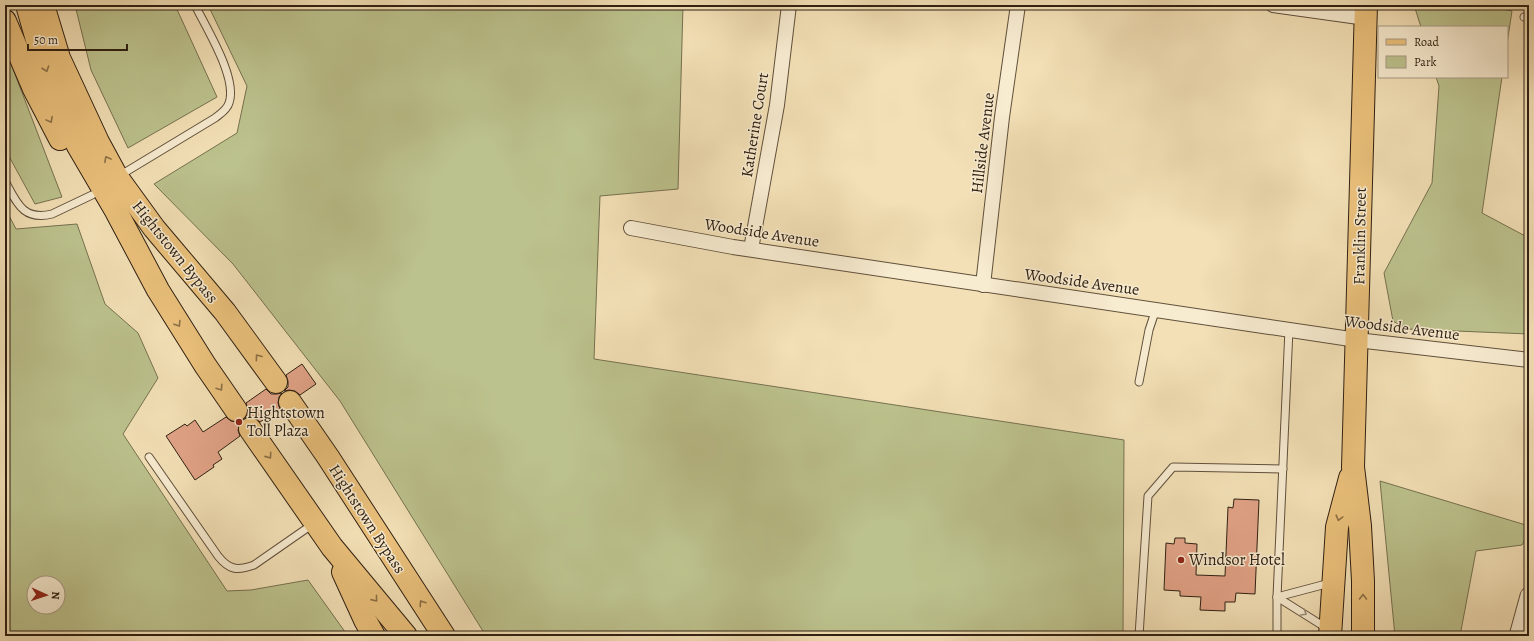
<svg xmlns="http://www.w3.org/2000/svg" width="1534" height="641" font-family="Alegreya,serif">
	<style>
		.green { fill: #bcc28d; stroke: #767150; fill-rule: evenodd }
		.building { fill: #e1a286; stroke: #2f2012 }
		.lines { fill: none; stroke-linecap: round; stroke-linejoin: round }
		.service-casing { stroke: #60503b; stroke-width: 9 }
		.minor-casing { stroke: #60503b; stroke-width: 16 }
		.tertiary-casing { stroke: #60503b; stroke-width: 19 }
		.primary-casing { stroke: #2f2012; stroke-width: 24 }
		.motorway-casing { stroke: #2f2012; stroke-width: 24 }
		.service { stroke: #f7ebd0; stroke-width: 7 }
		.minor { stroke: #f7ebd0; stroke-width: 14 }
		.tertiary { stroke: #f7ebd0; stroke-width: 17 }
		.primary { stroke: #eac07b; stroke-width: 22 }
		.motorway { stroke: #eac07b; stroke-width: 22 }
		.oneway { stroke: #8c7046 }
		.oneway2 { stroke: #9d907a }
		.poi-dot { fill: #8f2418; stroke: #f7ebd0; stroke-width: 1.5 }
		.labels { text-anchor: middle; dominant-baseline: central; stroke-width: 3; stroke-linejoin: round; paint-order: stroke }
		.street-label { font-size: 16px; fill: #2f2012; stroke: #f7ebd0 }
		.poi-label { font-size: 16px; fill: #2f2012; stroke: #f7ebd0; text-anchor: start }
	</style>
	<rect width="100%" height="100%" fill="#f3e0b6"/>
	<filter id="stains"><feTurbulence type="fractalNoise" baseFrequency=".005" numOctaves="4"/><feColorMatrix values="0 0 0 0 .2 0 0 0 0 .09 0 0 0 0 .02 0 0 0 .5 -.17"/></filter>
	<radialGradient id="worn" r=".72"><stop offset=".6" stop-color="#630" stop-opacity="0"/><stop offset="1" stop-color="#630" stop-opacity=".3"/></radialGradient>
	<g class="green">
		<polygon points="75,5 175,5 217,97 128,148 91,70"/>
		<polygon points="208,5 683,5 678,189 600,196 594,359 1124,440 1123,636 486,636 340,401 233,264 154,184 237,133 247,86"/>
		<polygon points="1414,5 1483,5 1512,11 1507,44 1507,27 1421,27"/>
		<polygon points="5,48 62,197 35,204 5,149"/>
		<polygon points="1436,77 1502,77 1482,213 1529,238 1529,334 1407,329 1393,321 1384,273 1432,183 1439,86"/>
		<path d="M5,208L16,229L77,224L105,304L138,333L158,378L123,434L227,591L251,590L308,580L348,636H5ZM34,583H58V607H34Z"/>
		<polygon points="1380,481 1529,526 1529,532 1522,545 1476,551 1460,636 1395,636"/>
	</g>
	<g class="building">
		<polygon points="302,364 316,384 300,395 295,391 289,390 284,391 288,387 288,381 286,375"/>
		<polygon points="266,389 271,394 277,394 282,393 279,397 278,403 280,409 260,422 255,418 249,417 245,418 248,409 246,403"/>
		<polygon points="226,417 231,421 237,422 241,421 238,430 240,436 218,452 222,459 213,465 214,467 195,480 166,436 185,424 187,426 195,420 203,432"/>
		<polygon points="1234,499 1259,500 1255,594 1236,593 1235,602 1225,602 1225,611 1200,610 1201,597 1180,596 1180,591 1164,590 1166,543 1174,544 1175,538 1185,538 1185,543 1197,544 1196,575 1225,576 1228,507 1233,508"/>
	</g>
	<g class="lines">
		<defs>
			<g id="service">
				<polyline points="1524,17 1529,18"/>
				<path d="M119,176L215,118C220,114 227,110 229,103C238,78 206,28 195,5"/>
				<path d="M5,181C17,203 23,221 52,214L92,195"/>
				<polyline points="1139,382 1149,330 1156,309"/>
				<path d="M149,457L218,556C229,570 237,571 254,565L313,524"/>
				<polyline points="1277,597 1328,629"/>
				<polyline points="1277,597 1330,583"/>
				<polyline points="1139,636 1148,496 1173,467 1283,469"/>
				<polyline points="1277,636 1277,597 1289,329"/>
			</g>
			<g id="minor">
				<polyline points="1273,5 1366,18"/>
				<polyline points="631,228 733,247 1357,340 1529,360"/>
				<polyline points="751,249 777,105 789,5"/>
				<polyline points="983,285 1002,117 1018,5"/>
			</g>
			<polyline id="tertiary" points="1518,636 1529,596"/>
			<g id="primary">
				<polyline points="1330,636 1337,527 1350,478"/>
				<polyline points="1363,636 1363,581 1360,526 1353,467 1366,5"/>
			</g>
			<g id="motorway">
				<polyline points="27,5 45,68 68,125 78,146 116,211 158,290 205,365 236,410"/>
				<polyline points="43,5 59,58 98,142 117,177 154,228 225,312 276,382"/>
				<polyline points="5,21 34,89 60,139"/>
				<polyline points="290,402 328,457 444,636"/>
				<polyline points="250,429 332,547 406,636"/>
				<polyline points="343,572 365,620 374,636"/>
			</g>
		</defs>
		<use href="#service" class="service-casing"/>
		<use href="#minor" class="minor-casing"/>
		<use href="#tertiary" class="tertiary-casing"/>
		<use href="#primary" class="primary-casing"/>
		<use href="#motorway" class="motorway-casing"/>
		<use href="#service" class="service"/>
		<use href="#minor" class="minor"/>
		<use href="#tertiary" class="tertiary"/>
		<use href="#primary" class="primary"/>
		<use href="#motorway" class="motorway"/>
	</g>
	<defs><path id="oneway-chevron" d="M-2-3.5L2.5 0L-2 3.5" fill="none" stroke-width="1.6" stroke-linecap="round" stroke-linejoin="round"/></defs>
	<g class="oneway">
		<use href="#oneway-chevron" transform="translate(46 69) rotate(71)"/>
		<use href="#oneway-chevron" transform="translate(50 120) rotate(62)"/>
		<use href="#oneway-chevron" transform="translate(107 159) rotate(-119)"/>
		<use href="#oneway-chevron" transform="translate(178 324) rotate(58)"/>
		<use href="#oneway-chevron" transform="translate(258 357) rotate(-126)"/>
		<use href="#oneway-chevron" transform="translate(220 388) rotate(56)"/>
		<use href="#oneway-chevron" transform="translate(269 456) rotate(55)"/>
		<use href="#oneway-chevron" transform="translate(1339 518) rotate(105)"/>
		<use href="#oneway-chevron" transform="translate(1363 597) rotate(-90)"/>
		<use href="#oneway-chevron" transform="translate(375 599) rotate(51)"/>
		<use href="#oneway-chevron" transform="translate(422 603) rotate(-123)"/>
	</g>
	<use class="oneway2" href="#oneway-chevron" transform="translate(1304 613) rotate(31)"/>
	<g class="poi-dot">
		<circle cx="239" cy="422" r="4"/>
		<circle cx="1181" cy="560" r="4"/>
	</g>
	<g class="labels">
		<g class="street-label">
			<text transform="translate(755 125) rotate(-81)">Katherine Court</text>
			<text transform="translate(983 143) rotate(-83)">Hillside Avenue</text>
			<text transform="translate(762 233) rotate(9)">Woodside Avenue</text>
			<text transform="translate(1360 236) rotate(-89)">Franklin Street</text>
			<text transform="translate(175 252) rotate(51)">Hightstown Bypass</text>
			<text transform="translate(1082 282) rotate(8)">Woodside Avenue</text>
			<text transform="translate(1402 328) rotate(7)">Woodside Avenue</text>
			<text transform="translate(367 519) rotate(57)">Hightstown Bypass</text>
		</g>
		<g class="poi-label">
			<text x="247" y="413">Hightstown<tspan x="247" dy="18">Toll Plaza</tspan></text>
			<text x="1189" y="560">Windsor Hotel</text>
		</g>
	</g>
	<rect width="1534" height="641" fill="none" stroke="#f3e0b6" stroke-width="20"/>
	<rect x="6" y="6" width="1522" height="629" fill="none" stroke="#2f2012" stroke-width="2"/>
	<rect x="10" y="10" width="1514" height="621" fill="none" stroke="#2f2012"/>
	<rect x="1378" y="26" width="130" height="52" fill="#f7ebd0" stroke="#a79a84"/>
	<rect x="1386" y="39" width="20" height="6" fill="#eac07b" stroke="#a79a84"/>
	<text x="1414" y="46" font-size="12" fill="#2f2012">Road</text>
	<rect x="1386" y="56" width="20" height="12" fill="#bcc28d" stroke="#a79a84"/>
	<text x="1414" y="66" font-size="12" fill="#2f2012">Park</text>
	<g transform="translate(46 595) rotate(93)"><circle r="19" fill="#f7ebd0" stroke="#a79a84"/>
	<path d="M0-3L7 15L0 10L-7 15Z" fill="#8f2418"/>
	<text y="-6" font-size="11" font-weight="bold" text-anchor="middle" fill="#2f2012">N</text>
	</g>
	<path d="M28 44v6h99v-6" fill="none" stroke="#2f2012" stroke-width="2"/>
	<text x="34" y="44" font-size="12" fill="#2f2012" stroke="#f7ebd0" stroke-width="3" paint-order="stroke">50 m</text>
	<rect width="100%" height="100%" filter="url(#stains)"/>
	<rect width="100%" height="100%" fill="url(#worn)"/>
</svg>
